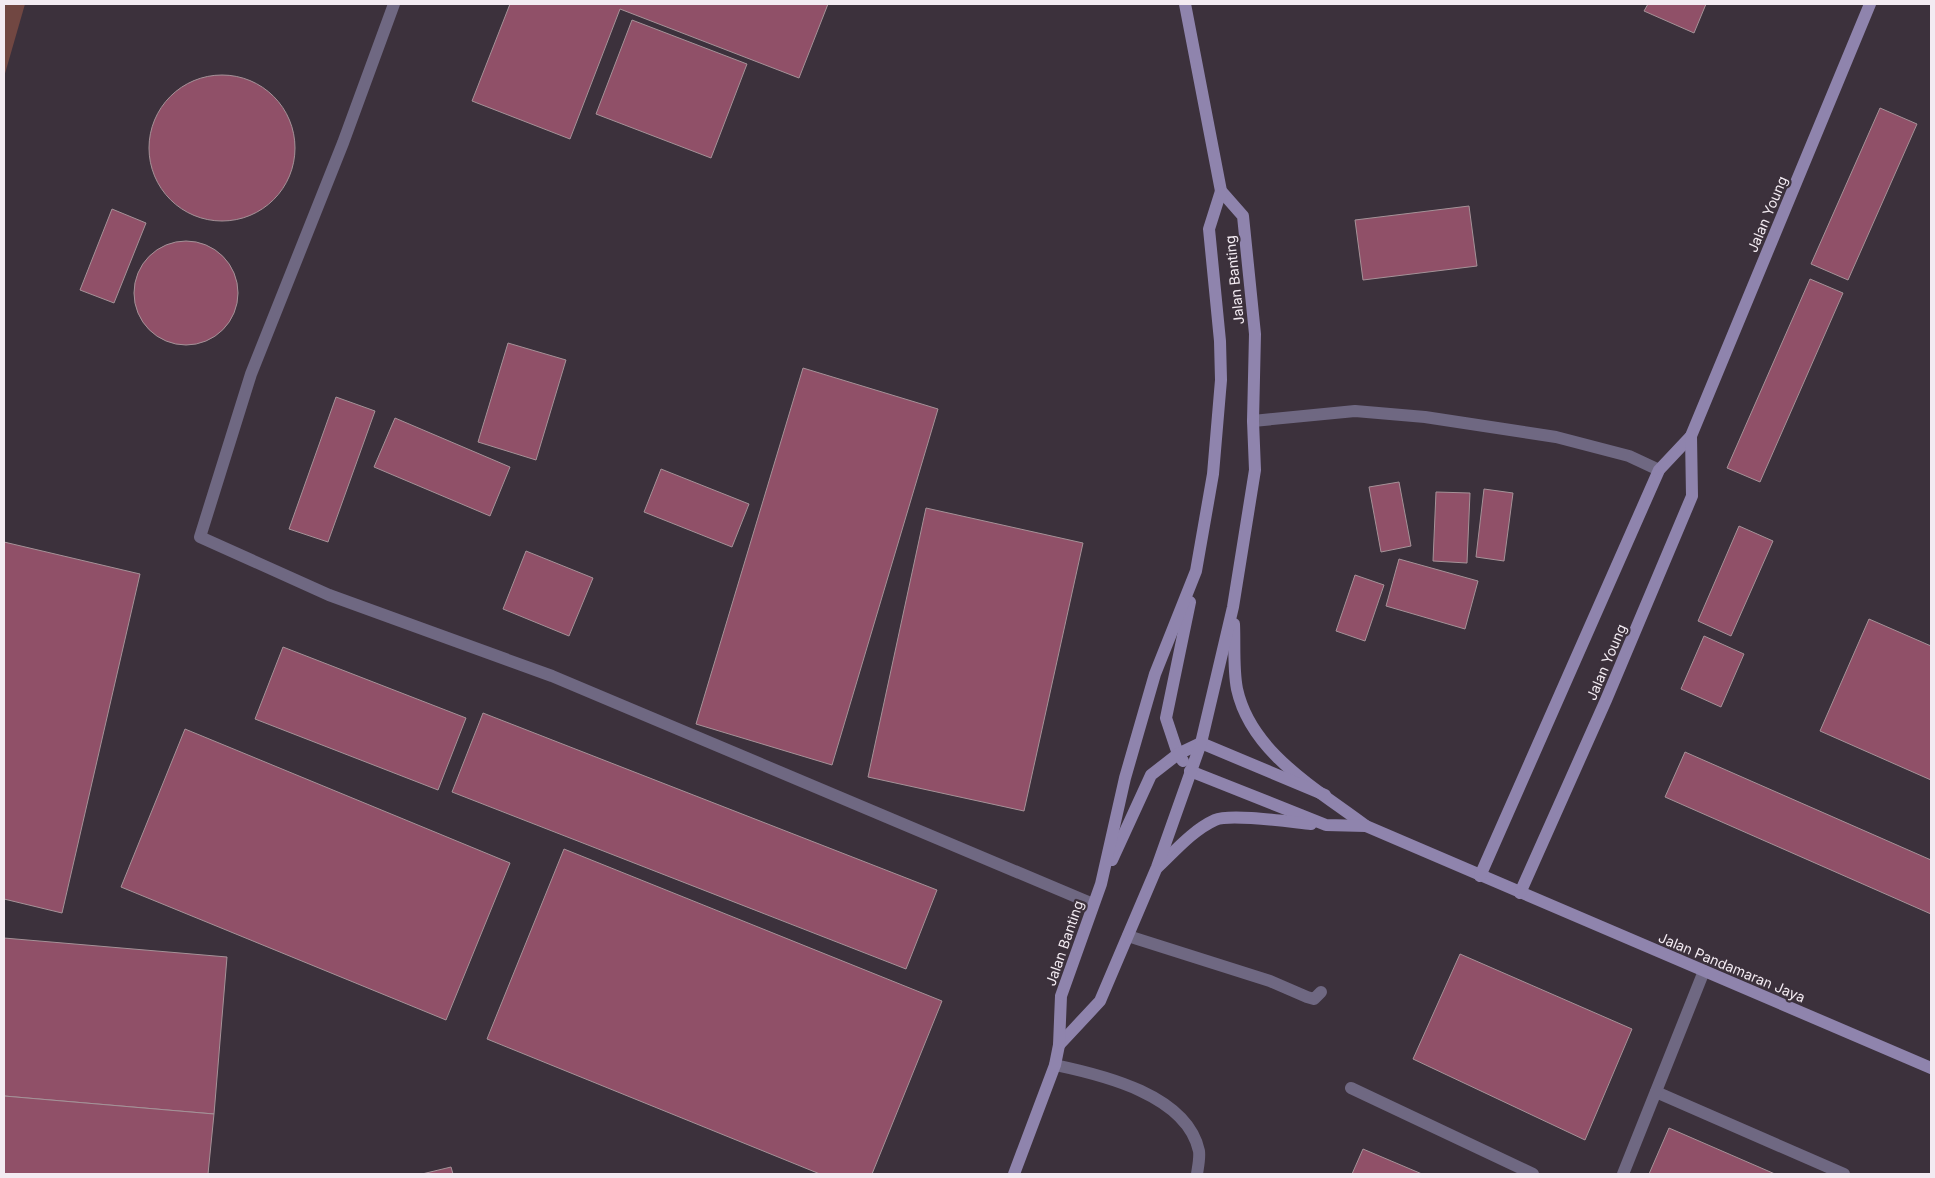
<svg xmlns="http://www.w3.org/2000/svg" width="1935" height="1178" font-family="Inter,sans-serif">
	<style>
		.green { fill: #714742 }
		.building { fill: #905068; stroke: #a59298 }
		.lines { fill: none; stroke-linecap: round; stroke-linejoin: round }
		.service { stroke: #6f6882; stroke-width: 12 }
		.minor { stroke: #6f6882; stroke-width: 12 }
		.secondary { stroke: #8f84ad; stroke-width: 12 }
		.labels { text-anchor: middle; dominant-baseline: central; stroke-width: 4.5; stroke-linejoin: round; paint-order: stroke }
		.street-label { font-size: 14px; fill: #f3ebf2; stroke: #3c313c }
	</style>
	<rect width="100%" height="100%" fill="#3c313c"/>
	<polygon class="green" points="4,4 25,4 4,77"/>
	<g class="building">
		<polygon points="510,4 828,4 799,78 620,9 570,139 472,101"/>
		<polygon points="1648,4 1706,4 1694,33 1644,11"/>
		<polygon points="632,20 747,64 711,158 596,114"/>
		<circle cx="222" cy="148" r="73"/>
		<polygon points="1880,108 1917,124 1848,280 1811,264"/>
		<polygon points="1469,206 1477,266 1363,280 1355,220"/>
		<polygon points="112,209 146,223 114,303 80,290"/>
		<circle cx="186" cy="293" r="52"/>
		<polygon points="1810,279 1843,293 1760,482 1727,468"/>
		<polygon points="508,343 566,360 536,460 478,442"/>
		<polygon points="803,368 938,409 832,765 696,724"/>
		<polygon points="336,397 375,411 328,542 289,529"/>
		<polygon points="395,418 510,467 490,516 374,467"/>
		<polygon points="661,469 749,504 732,547 644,512"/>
		<polygon points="1399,482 1411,546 1381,552 1369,487"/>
		<polygon points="1484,489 1513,493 1504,561 1476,557"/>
		<polygon points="1436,492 1470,493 1467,563 1433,561"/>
		<polygon points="926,508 1083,543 1024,811 868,777"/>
		<polygon points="1739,526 1773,541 1731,636 1698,621"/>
		<polygon points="4,542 140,574 62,913 4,899"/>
		<polygon points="526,551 593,578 569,636 503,609"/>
		<polygon points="1399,559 1478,581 1465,629 1386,606"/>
		<polygon points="1355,575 1384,585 1365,641 1336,631"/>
		<polygon points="1869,619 1931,646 1931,780 1820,731"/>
		<polygon points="1704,636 1744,654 1721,707 1681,689"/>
		<polygon points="283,647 466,718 438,790 255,719"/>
		<polygon points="483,713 937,890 906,969 452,792"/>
		<polygon points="185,729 510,863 446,1020 121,887"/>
		<polygon points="1685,752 1931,860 1931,914 1665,797"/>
		<polygon points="564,849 942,1001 872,1174 820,1174 487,1039"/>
		<polygon points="4,938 227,957 214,1114 4,1096"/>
		<polygon points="1460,954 1632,1029 1585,1140 1413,1059"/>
		<polygon points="4,1096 214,1114 208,1174 4,1174"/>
		<polygon points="1669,1128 1775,1174 1649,1174"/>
		<polygon points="1363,1149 1422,1174 1352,1174"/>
		<polygon points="451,1167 453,1174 422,1174"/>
	</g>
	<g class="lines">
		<g class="service">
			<polyline points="394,4 343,143 251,374 200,537 329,595 552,676 1093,904"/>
			<polyline points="1128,936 1270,981 1307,997 1314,999 1321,992"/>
			<path d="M1055,1065C1103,1075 1187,1095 1199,1151C1200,1158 1198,1167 1197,1174"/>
			<polyline points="1351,1088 1533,1174"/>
			<polyline points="1656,1092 1844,1174"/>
			<polyline points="1623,1174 1704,971"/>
		</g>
		<polyline class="minor" points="1253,421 1355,411 1425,417 1556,437 1629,456 1659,470"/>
		<g class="secondary">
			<path d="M1234,624C1235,644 1233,669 1237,689C1251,753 1317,789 1366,826"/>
			<polyline points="1183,761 1178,754 1166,718 1190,602"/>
			<polyline points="1190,771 1326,825 1366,826 1931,1068"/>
			<polyline points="1112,860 1151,775 1178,754 1201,743 1325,795"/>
			<path d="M1158,867C1175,851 1193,830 1215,820C1230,813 1291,822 1311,824"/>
			<polyline points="1480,876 1659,470 1691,436 1870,4"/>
			<polyline points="1520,893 1606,700 1692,496 1691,436"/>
			<polyline points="1059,1045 1100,1001 1157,867 1201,743 1233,607 1255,470 1253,421 1255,334 1243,216 1221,191 1185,4"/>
			<polyline points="1014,1174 1055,1065 1059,1045 1061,996 1101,884 1125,778 1155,674 1196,571 1213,474 1221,380 1220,341 1209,229 1221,191"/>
		</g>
	</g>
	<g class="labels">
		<g class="street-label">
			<text transform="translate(1767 214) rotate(-67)">Jalan Young</text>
			<text transform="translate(1234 280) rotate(-96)">Jalan Banting</text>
			<text transform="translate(1606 662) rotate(-67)">Jalan Young</text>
			<text transform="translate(1064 943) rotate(-71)">Jalan Banting</text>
			<text transform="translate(1732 967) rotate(23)">Jalan Pandamaran Jaya</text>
		</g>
	</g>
	<rect width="1935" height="1178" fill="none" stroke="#f3ebf2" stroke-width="10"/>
</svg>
